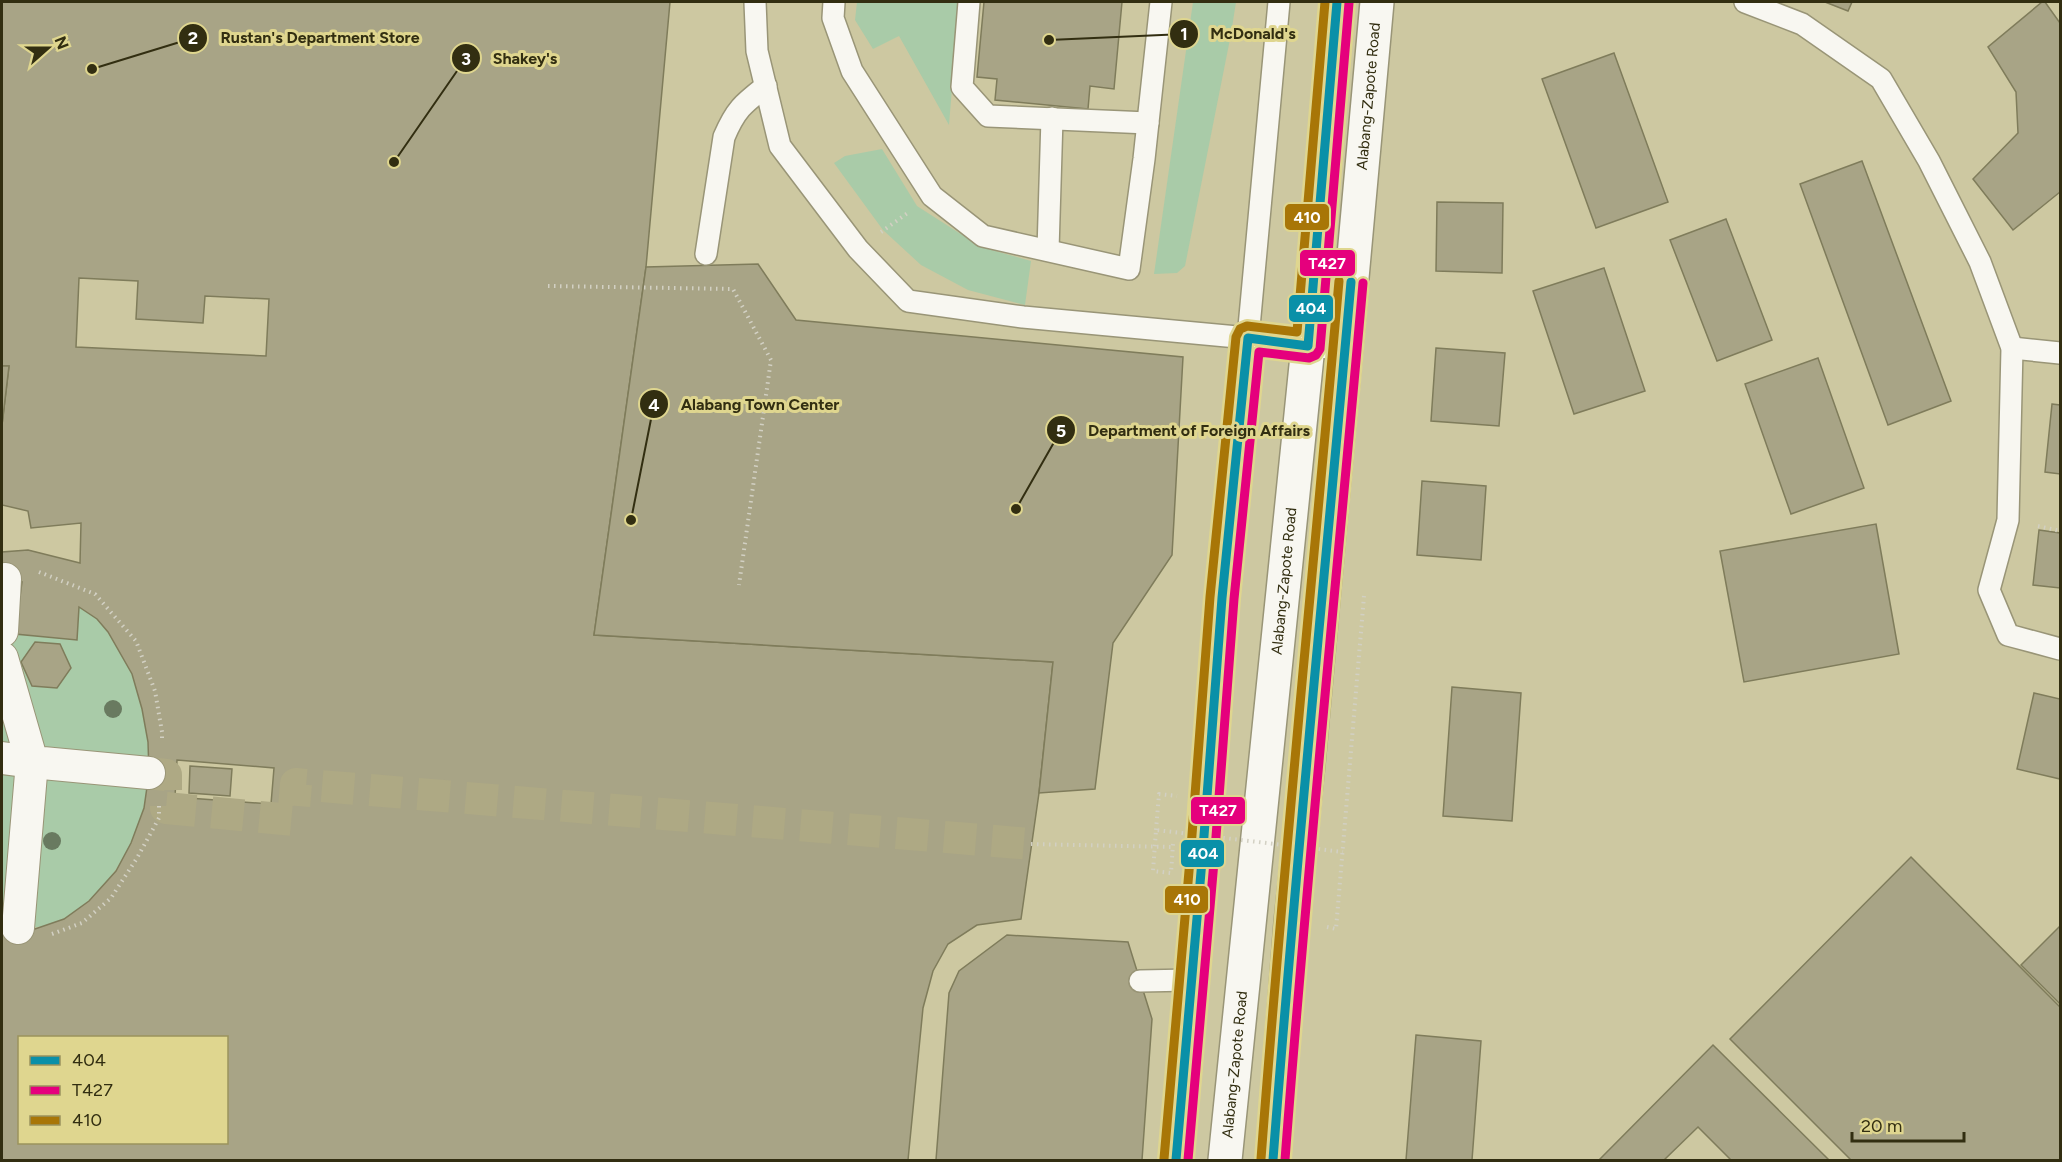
<svg xmlns="http://www.w3.org/2000/svg" width="2062" height="1162" font-family="Figtree,sans-serif">
	<style>
		.green { fill: #a9cba8 }
		.building { fill: #a8a486; stroke: #7f7c5b; stroke-width: 1.5; fill-rule: evenodd }
		.lines { fill: none; stroke-linecap: round; stroke-linejoin: round }
		.pedestrian-tunnel { stroke: #aea984; stroke-width: 32; stroke-dasharray: 32 16; stroke-linecap: butt }
		.service-casing { stroke: #999577; stroke-width: 24 }
		.pedestrian-casing { stroke: #999577; stroke-width: 34 }
		.trunk-casing { stroke: #999577; stroke-width: 36 }
		.path { stroke: #d2d0c3; stroke-width: 4; stroke-dasharray: 1.5 4.5; stroke-linecap: butt }
		.service { stroke: #f8f7f1; stroke-width: 21 }
		.pedestrian { stroke: #f8f7f1; stroke-width: 32 }
		.trunk { stroke: #f8f7f1; stroke-width: 33 }
		.path-bridge { stroke: #d2d0c3; stroke-width: 4; stroke-dasharray: 1.5 4.5; stroke-linecap: butt }
		.bus-1-casing { stroke: #dfd68f; stroke-width: 14 }
		.bus-2-casing { stroke: #dfd68f; stroke-width: 14 }
		.bus-3-casing { stroke: #dfd68f; stroke-width: 14 }
		.bus-1 { stroke: #0a90a8; stroke-width: 9 }
		.bus-2 { stroke: #e5007d; stroke-width: 9 }
		.bus-3 { stroke: #a87607; stroke-width: 9 }
		.tree { fill: #697a60 }
		.labels { text-anchor: middle; dominant-baseline: central; stroke-width: 6; stroke-linejoin: round; paint-order: stroke }
		.street-label { font-size: 15px; fill: #322e11; stroke: #dfd68f }
		.leader { fill: none; stroke: #322e11; stroke-width: 2 }
		.callout-dot { fill: #322e11; stroke: #dfd68f; stroke-width: 2 }
		.mark-label { font-size: 18px; text-anchor: middle; font-weight: bold; fill: #fff }
		.callout-label { font-size: 16px; text-anchor: middle; font-weight: bold; fill: #322e11; stroke: #dfd68f; stroke-width: 6; stroke-linejoin: round; paint-order: stroke }
		.line-badge { stroke: #dfd68f; stroke-width: 2 }
		.badge-label { font-size: 16px; text-anchor: middle; font-weight: bold; fill: #fff }
	</style>
	<rect width="100%" height="100%" fill="#cdc8a1"/>
	<g class="green">
		<polygon points="857,2 959,2 949,125 899,36 873,49 855,20"/>
		<polygon points="1193,2 1236,2 1231,34 1185,266 1177,273 1154,274"/>
		<polygon points="882,149 917,206 981,247 1031,261 1025,305 968,290 921,265 883,230 834,163 845,156"/>
		<path d="M2,579L22,582L15,633L79,607C85,611 92,614 98,620C106,628 112,639 118,649C123,657 128,665 132,673C148,710 154,768 144,807C137,837 122,865 102,887C71,921 47,933 2,926Z"/>
	</g>
	<g class="building">
		<path d="M2,2H670L646,267L594,635L1053,662L1039,793L1021,919L977,925L948,944L933,971L923,1008L908,1160H2V926L35,929L64,919L89,901L116,871L131,843L144,808L149,773L148,742L142,709L132,674L108,632L97,619L79,607L77,640L15,634L22,582L2,579V552L28,550L80,563L81,523L31,528L28,511L2,505V425L9,366H2ZM79,278L138,281L136,319L203,323L205,296L269,299L266,356L76,347ZM177,760L274,768L271,804L175,797ZM20,1038H226V1142H20Z"/>
		<polygon points="984,2 1122,2 1114,89 1090,86 1088,109 995,100 997,79 977,77"/>
		<polygon points="1825,2 1852,2 1848,11"/>
		<polygon points="2042,2 2045,2 2060,23 2060,192 2013,230 1973,179 2018,133 2016,92 1988,47"/>
		<polygon points="1614,53 1668,202 1596,228 1542,79"/>
		<polygon points="1862,161 1951,401 1888,425 1800,184"/>
		<polygon points="1437,202 1503,203 1502,273 1436,271"/>
		<polygon points="1726,219 1772,340 1717,361 1670,240"/>
		<polygon points="758,264 796,320 1183,357 1172,555 1113,643 1095,789 1039,793 1053,662 594,635 646,267"/>
		<polygon points="1604,268 1645,391 1574,414 1533,291"/>
		<polygon points="1436,348 1505,353 1499,426 1431,421"/>
		<polygon points="1818,358 1864,488 1791,514 1745,384"/>
		<polygon points="2,366 9,366 2,425"/>
		<polygon points="2052,404 2060,405 2060,474 2045,472"/>
		<polygon points="1422,481 1486,486 1481,560 1417,555"/>
		<polygon points="1876,524 1899,654 1744,682 1720,551"/>
		<polygon points="2039,530 2060,533 2060,588 2033,585"/>
		<polygon points="35,642 60,644 71,668 57,688 32,686 21,662"/>
		<polygon points="1452,687 1521,693 1512,821 1443,816"/>
		<polygon points="2034,693 2060,699 2060,779 2017,769"/>
		<polygon points="190,766 232,769 230,796 189,793"/>
		<polygon points="1911,857 2060,1007 2060,1160 1851,1160 1730,1039"/>
		<polygon points="2060,926 2060,1004 2021,965"/>
		<polygon points="1007,935 1128,942 1152,1019 1142,1160 936,1160 949,993 959,971"/>
		<polygon points="1416,1035 1481,1041 1472,1160 1406,1160"/>
		<polygon points="1713,1045 1829,1160 1731,1160 1698,1127 1664,1160 1599,1160"/>
	</g>
	<g class="lines">
		<polyline class="pedestrian-tunnel" points="149,773 166,775 166,808 293,820 296,784 1031,844"/>
		<defs>
			<g id="service">
				<polyline points="755,2 757,51 780,146 858,249 908,301 1023,317 1248,338 1345,350"/>
				<polyline points="834,2 833,18 852,71 932,196 983,236 1129,269 1144,159 1161,2"/>
				<polyline points="969,2 962,87 988,116 1148,123"/>
				<polyline points="1745,2 1802,24 1881,79 1929,161 1980,262 2012,348 2008,520 1989,590 2008,635 2060,649"/>
				<polyline points="1048,250 1052,118"/>
				<path d="M706,254L724,137C736,109 743,104 766,86"/>
				<polyline points="2012,348 2060,353"/>
				<polyline points="1140,981 1190,980"/>
				<polyline points="1176,1160 1203,849 1222,598 1248,338 1279,2"/>
			</g>
			<g id="pedestrian">
				<polyline points="2,631 5,579"/>
				<polyline points="2,658 32,762 149,773"/>
				<polyline points="2,758 32,762 18,928"/>
			</g>
			<g id="trunk">
				<path id="s1" d="M1225,1160L1308,346L1337,2"/>
				<path id="s2" d="M1273,1160L1291,923L1308,763L1377,2"/>
			</g>
		</defs>
		<use href="#service" class="service-casing"/>
		<use href="#pedestrian" class="pedestrian-casing"/>
		<use href="#trunk" class="trunk-casing"/>
		<g class="path">
			<polyline points="881,232 909,212"/>
			<polyline points="548,286 733,289 771,360 739,585"/>
			<polyline points="2038,526 2060,531"/>
			<polyline points="39,572 95,594 136,641 155,691 162,732 162,741"/>
			<polyline points="1156,830 1159,794 1177,796"/>
			<polyline points="1031,844 1174,847"/>
			<polyline points="1327,927 1336,929 1364,596"/>
			<polyline points="52,934 82,923 111,898 137,858 159,818 159,806"/>
		</g>
		<use href="#service" class="service"/>
		<use href="#pedestrian" class="pedestrian"/>
		<use href="#trunk" class="trunk"/>
		<polyline class="path-bridge" points="1173,844 1171,873 1153,871 1156,830 1343,852"/>
		<defs>
			<g id="bus-1">
				<polyline points="1176,1160 1203,849 1222,598 1248,338 1308,346 1337,2"/>
				<path d="M1273,1160C1295,867 1325,575 1351,282"/>
			</g>
			<g id="bus-2">
				<polyline points="1188,1160 1215,850 1234,599 1259,352 1309,358 1316,355 1320,349 1349,3"/>
				<path d="M1285,1160C1307,868 1337,576 1363,283"/>
			</g>
			<g id="bus-3">
				<polyline points="1164,1159 1191,848 1210,597 1236,337 1240,329 1247,326 1297,332 1325,2"/>
				<path d="M1261,1159C1283,866 1313,574 1339,281"/>
			</g>
		</defs>
		<use href="#bus-1" class="bus-1-casing"/>
		<use href="#bus-2" class="bus-2-casing"/>
		<use href="#bus-3" class="bus-3-casing"/>
		<use href="#bus-1" class="bus-1"/>
		<use href="#bus-2" class="bus-2"/>
		<use href="#bus-3" class="bus-3"/>
	</g>
	<g class="tree">
		<circle cx="113" cy="709" r="9"/>
		<circle cx="52" cy="841" r="9"/>
	</g>
	<g class="labels">
		<g class="street-label">
			<text stroke="none"><textPath href="#s2" startOffset="1068">Alabang-Zapote Road</textPath></text>
			<text stroke="none"><textPath href="#s1" startOffset="582">Alabang-Zapote Road</textPath></text>
			<text stroke="none"><textPath href="#s1" startOffset="96">Alabang-Zapote Road</textPath></text>
		</g>
	</g>
	<path class="leader" d="M1049 40L1184 34M92 69L193 38M394 162L466 58M631 520L654 404M1016 509L1061 430"/>
	<g class="callout-dot">
		<circle cx="1049" cy="40" r="6"/>
		<circle cx="92" cy="69" r="6"/>
		<circle cx="394" cy="162" r="6"/>
		<circle cx="631" cy="520" r="6"/>
		<circle cx="1016" cy="509" r="6"/>
		<circle cx="1184" cy="34" r="15"/>
		<circle cx="193" cy="38" r="15"/>
		<circle cx="466" cy="58" r="15"/>
		<circle cx="654" cy="404" r="15"/>
		<circle cx="1061" cy="430" r="15"/>
	</g>
	<g class="mark-label">
		<text x="1184" y="40">1</text>
		<text x="193" y="44">2</text>
		<text x="466" y="65">3</text>
		<text x="654" y="411">4</text>
		<text x="1061" y="437">5</text>
	</g>
	<g class="callout-label">
		<text x="1253" y="39">McDonald's</text>
		<text x="320" y="43">Rustan's Department Store</text>
		<text x="525" y="64">Shakey's</text>
		<text x="760" y="410">Alabang Town Center</text>
		<text x="1199" y="436">Department of Foreign Affairs</text>
	</g>
	<g class="line-badge">
		<rect x="1284" y="203" width="46" height="28" rx="6" fill="#a87607"/>
		<rect x="1299" y="249" width="57" height="28" rx="6" fill="#e5007d"/>
		<rect x="1288" y="294" width="46" height="29" rx="6" fill="#0a90a8"/>
		<rect x="1190" y="796" width="56" height="29" rx="6" fill="#e5007d"/>
		<rect x="1180" y="839" width="45" height="29" rx="6" fill="#0a90a8"/>
		<rect x="1164" y="885" width="45" height="29" rx="6" fill="#a87607"/>
	</g>
	<g class="badge-label">
		<text x="1307" y="223">410</text>
		<text x="1327" y="269">T427</text>
		<text x="1311" y="314">404</text>
		<text x="1218" y="816">T427</text>
		<text x="1203" y="859">404</text>
		<text x="1187" y="905">410</text>
	</g>
	<rect width="2062" height="1162" fill="none" stroke="#322e11" stroke-width="6"/>
	<rect x="18" y="1036" width="210" height="108" fill="#dfd68f" stroke="#9a935d" stroke-width="1.5"/>
	<rect x="30" y="1056" width="30" height="9" fill="#0a90a8" stroke="#9a935d" stroke-width="1.5"/>
	<text x="72" y="1066" font-size="18" fill="#322e11">404</text>
	<rect x="30" y="1086" width="30" height="9" fill="#e5007d" stroke="#9a935d" stroke-width="1.5"/>
	<text x="72" y="1096" font-size="18" fill="#322e11">T427</text>
	<rect x="30" y="1116" width="30" height="9" fill="#a87607" stroke="#9a935d" stroke-width="1.5"/>
	<text x="72" y="1126" font-size="18" fill="#322e11">410</text>
	<g transform="translate(48 48) rotate(69)" stroke="#dfd68f" stroke-width="4.5" paint-order="stroke">
	<path d="M0-4.5L10 22L0 15L-10 22Z" fill="#322e11"/>
	<text y="-9" font-size="16" font-weight="bold" text-anchor="middle" fill="#322e11">N</text>
	</g>
	<path d="M1852 1132v9h112v-9" fill="none" stroke="#322e11" stroke-width="3"/>
	<text x="1861" y="1132" font-size="18" fill="#322e11" stroke="#dfd68f" stroke-width="4.5" paint-order="stroke">20 m</text>
</svg>
